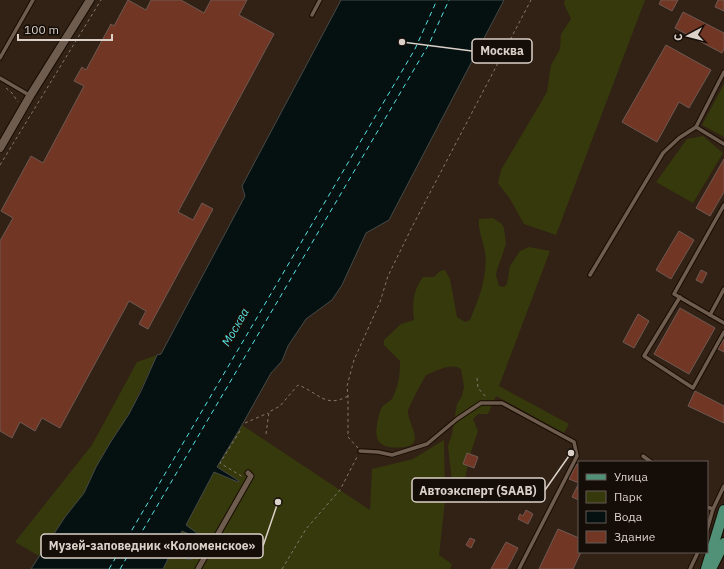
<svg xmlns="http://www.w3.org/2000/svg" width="724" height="569" font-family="'IBM Plex Sans',sans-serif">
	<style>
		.green { fill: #36390c }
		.water { fill: #051010; stroke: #454a48 }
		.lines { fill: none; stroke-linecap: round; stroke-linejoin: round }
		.ferry { stroke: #56e3e3; stroke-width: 1; stroke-dasharray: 5 4; stroke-linecap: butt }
		.building { fill: #723624; stroke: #6f5952 }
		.service-casing { stroke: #180b02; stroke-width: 5.5 }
		.pedestrian-casing { stroke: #180b02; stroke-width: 7 }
		.tertiary-casing { stroke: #180b02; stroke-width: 10 }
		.primary-casing { stroke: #180b02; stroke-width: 12 }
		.path { stroke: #84776d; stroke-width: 1; stroke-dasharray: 3 3; stroke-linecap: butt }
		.service { stroke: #6e5d4f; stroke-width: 3.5 }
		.pedestrian { stroke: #6e5d4f; stroke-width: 5 }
		.tertiary { stroke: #6e5d4f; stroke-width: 8 }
		.primary { stroke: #519177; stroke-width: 10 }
		.labels { text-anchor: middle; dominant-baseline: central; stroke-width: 4; stroke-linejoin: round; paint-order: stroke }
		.water-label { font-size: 12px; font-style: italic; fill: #56e3e3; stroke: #140d08 }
		.leader { fill: none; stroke: #dbd1c9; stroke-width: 1.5 }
		.callout-dot { fill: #dbd1c9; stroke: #140d08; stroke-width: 1.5 }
		.callout { fill: #140d08; stroke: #dbd1c9; stroke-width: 1.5 }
		.callout-label { font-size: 12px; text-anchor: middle; font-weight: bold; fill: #dbd1c9 }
	</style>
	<rect width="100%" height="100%" fill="#312215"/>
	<g class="green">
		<polygon points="565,0 645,0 556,235 524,224 510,199 498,183 501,170 547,92 551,65 560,49 561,34 571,19 564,4"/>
		<polygon points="724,84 724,137 702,125"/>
		<polygon points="703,136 723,153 693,203 656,182 687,139"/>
		<path d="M493,218L502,224L504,228L506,244L497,270L496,275L499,286L504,287L507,284L510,266L520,251L529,247L550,251L499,386L569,424L564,433L496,396L488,414H478L473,419L478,431L470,455L461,498L456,496L452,482L448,446L452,434L457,404L462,396L464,387L461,369C451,362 436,371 426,375C422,382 409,406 408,411C407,422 426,444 405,447C386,449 373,446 377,425C378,419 379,412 382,407C386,403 391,401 393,397C399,384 400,374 400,361L384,345V340L401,324L414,320C412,305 413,290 423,277H434L440,271L445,270L450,279L457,317L465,322L470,320C479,298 488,276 485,252C483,240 478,231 479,219Z"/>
		<polygon points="157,355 129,414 110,443 96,467 84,493 65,517 39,556 15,542 92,445 137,362"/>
		<polygon points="242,425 370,510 372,469 413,459 444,440 445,501 439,555 452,564 450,569 163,569 171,553 190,560 192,558 174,546 182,531 204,541 204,540 185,525 214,472 238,482 239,481 217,467"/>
	</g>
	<polygon class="water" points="341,0 504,0 389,220 366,233 342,285 332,300 306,319 288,346 282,361 271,373 242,425 217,467 239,481 238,482 214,472 186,525 205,539 204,541 182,531 174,546 192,558 190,560 171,553 163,569 31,569 65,517 84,493 96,467 110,443 129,414 141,391 157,355 161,354 245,196 242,186"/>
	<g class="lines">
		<g class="ferry">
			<polyline points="109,569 415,49 437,0"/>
			<polyline points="120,569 429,44 449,0"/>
		</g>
	</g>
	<g class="building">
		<polygon points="128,0 146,10 151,0 181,0 204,13 211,0 247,0 239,15 274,34 178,212 193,220 202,203 213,209 148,329 139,324 146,311 129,301 60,428 42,418 35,431 20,422 12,438 0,431 0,241 13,218 1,211 31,156 43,163 84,86 74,81 82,67 86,70 111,24 114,26"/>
		<polygon points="661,0 678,0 672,11 659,4"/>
		<polygon points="718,0 724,0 724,11 715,7"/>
		<polygon points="683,12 724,33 724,49 722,53 675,28"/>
		<polygon points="666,45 711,70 689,108 679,102 657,142 622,122"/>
		<polygon points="724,159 724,192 710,216 696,208"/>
		<polygon points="679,231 694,240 671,279 656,270"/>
		<polygon points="701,270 707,273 702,283 696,280"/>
		<polygon points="680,308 715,328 689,374 654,354"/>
		<polygon points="638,314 649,321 634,348 623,342"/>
		<polygon points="724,339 724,352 718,349"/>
		<polygon points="695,391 724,406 724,423 688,406"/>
		<polygon points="467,453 478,457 474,468 463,464"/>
		<polygon points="577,464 579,465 579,500 572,497 579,483 569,479"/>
		<polygon points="526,510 533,514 528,524 518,519 520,514 523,516"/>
		<polygon points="558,529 579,538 579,552 581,552 573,569 539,569"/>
		<polygon points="470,538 475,540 471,548 466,545"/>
		<polygon points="506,542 518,548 507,569 491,569"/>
	</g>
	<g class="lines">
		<defs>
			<g id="service">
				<polyline points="312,15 320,0"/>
				<polyline points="0,58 33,0"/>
				<polyline points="0,78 29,95"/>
				<polyline points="696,127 724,72"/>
				<polyline points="724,205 674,294 724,323"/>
				<polyline points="590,275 663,153 679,138 696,127 724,144"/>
				<polyline points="680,297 644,356 693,388 724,332"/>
				<polyline points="710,315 724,289"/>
				<polyline points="360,451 378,452 392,455 427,444 457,419 481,403 502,403 574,442 577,456 519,569"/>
				<polyline points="643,456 651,462"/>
				<polyline points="707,507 713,509"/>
				<polyline points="707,530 713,509 724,486"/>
				<polyline points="690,569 698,552"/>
			</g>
			<polyline id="pedestrian" points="198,569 251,476 248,473"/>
			<polyline id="tertiary" points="0,148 30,96 90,0"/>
			<g id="primary">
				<polyline points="706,569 724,510"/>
				<polyline points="711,569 724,543"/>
			</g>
		</defs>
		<use href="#service" class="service-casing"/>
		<use href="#pedestrian" class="pedestrian-casing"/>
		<use href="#tertiary" class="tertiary-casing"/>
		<use href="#primary" class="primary-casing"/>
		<g class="path">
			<polyline points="6,88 12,93 18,102"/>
			<polyline points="0,165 101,0"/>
			<polyline points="477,378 478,388 487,398"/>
			<polyline points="245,423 268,413"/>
			<polyline points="240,431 220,463 243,477"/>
			<path d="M266,434L269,412L280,406L298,385C318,392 325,409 348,396"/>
			<polyline points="358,448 348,437 348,396 347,386 354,360 380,302 388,276 412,227 531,0"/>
			<polyline points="282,569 306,529 340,490 358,455"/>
		</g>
		<use href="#service" class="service"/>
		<use href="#pedestrian" class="pedestrian"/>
		<use href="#tertiary" class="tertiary"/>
		<use href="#primary" class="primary"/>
	</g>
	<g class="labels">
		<g class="water-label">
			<text transform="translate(235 327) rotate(-60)">Москва</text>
		</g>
	</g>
	<path class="leader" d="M402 42L472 51M571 453L545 490M278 502L263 546"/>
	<g class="callout-dot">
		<circle cx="402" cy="42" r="4"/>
		<circle cx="571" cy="453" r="4"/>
		<circle cx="278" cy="502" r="4"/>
	</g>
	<g class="callout">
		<rect x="472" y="39" width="60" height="24" rx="4"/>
		<rect x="412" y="478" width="133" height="24" rx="4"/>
		<rect x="41" y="534" width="222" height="24" rx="4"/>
	</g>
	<g class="callout-label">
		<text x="502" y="55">Москва</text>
		<text x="478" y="495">Автоэксперт (SAAB)</text>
		<text x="152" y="550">Музей-заповедник «Коломенское»</text>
	</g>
	<rect x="578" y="461" width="130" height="92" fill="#140d08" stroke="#645b55"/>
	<rect x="586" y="474" width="20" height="6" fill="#519177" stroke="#645b55"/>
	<text x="614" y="481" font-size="12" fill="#dbd1c9">Улица</text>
	<rect x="586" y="491" width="20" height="12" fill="#36390c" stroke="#645b55"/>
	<text x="614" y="501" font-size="12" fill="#dbd1c9">Парк</text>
	<rect x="586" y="511" width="20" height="12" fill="#051010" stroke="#645b55"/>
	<text x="614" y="521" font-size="12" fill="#dbd1c9">Вода</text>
	<rect x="586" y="531" width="20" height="12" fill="#723624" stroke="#645b55"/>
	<text x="614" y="541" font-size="12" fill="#dbd1c9">Здание</text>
	<g transform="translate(688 36) rotate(263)" stroke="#140d08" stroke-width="3" paint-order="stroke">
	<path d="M0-3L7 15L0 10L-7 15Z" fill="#dbd1c9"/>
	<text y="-6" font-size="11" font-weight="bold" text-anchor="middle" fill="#dbd1c9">С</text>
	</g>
	<path d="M18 34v6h94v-6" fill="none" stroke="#dbd1c9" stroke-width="2"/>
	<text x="24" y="34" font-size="12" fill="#dbd1c9" stroke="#140d08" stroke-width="3" paint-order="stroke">100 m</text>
</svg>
